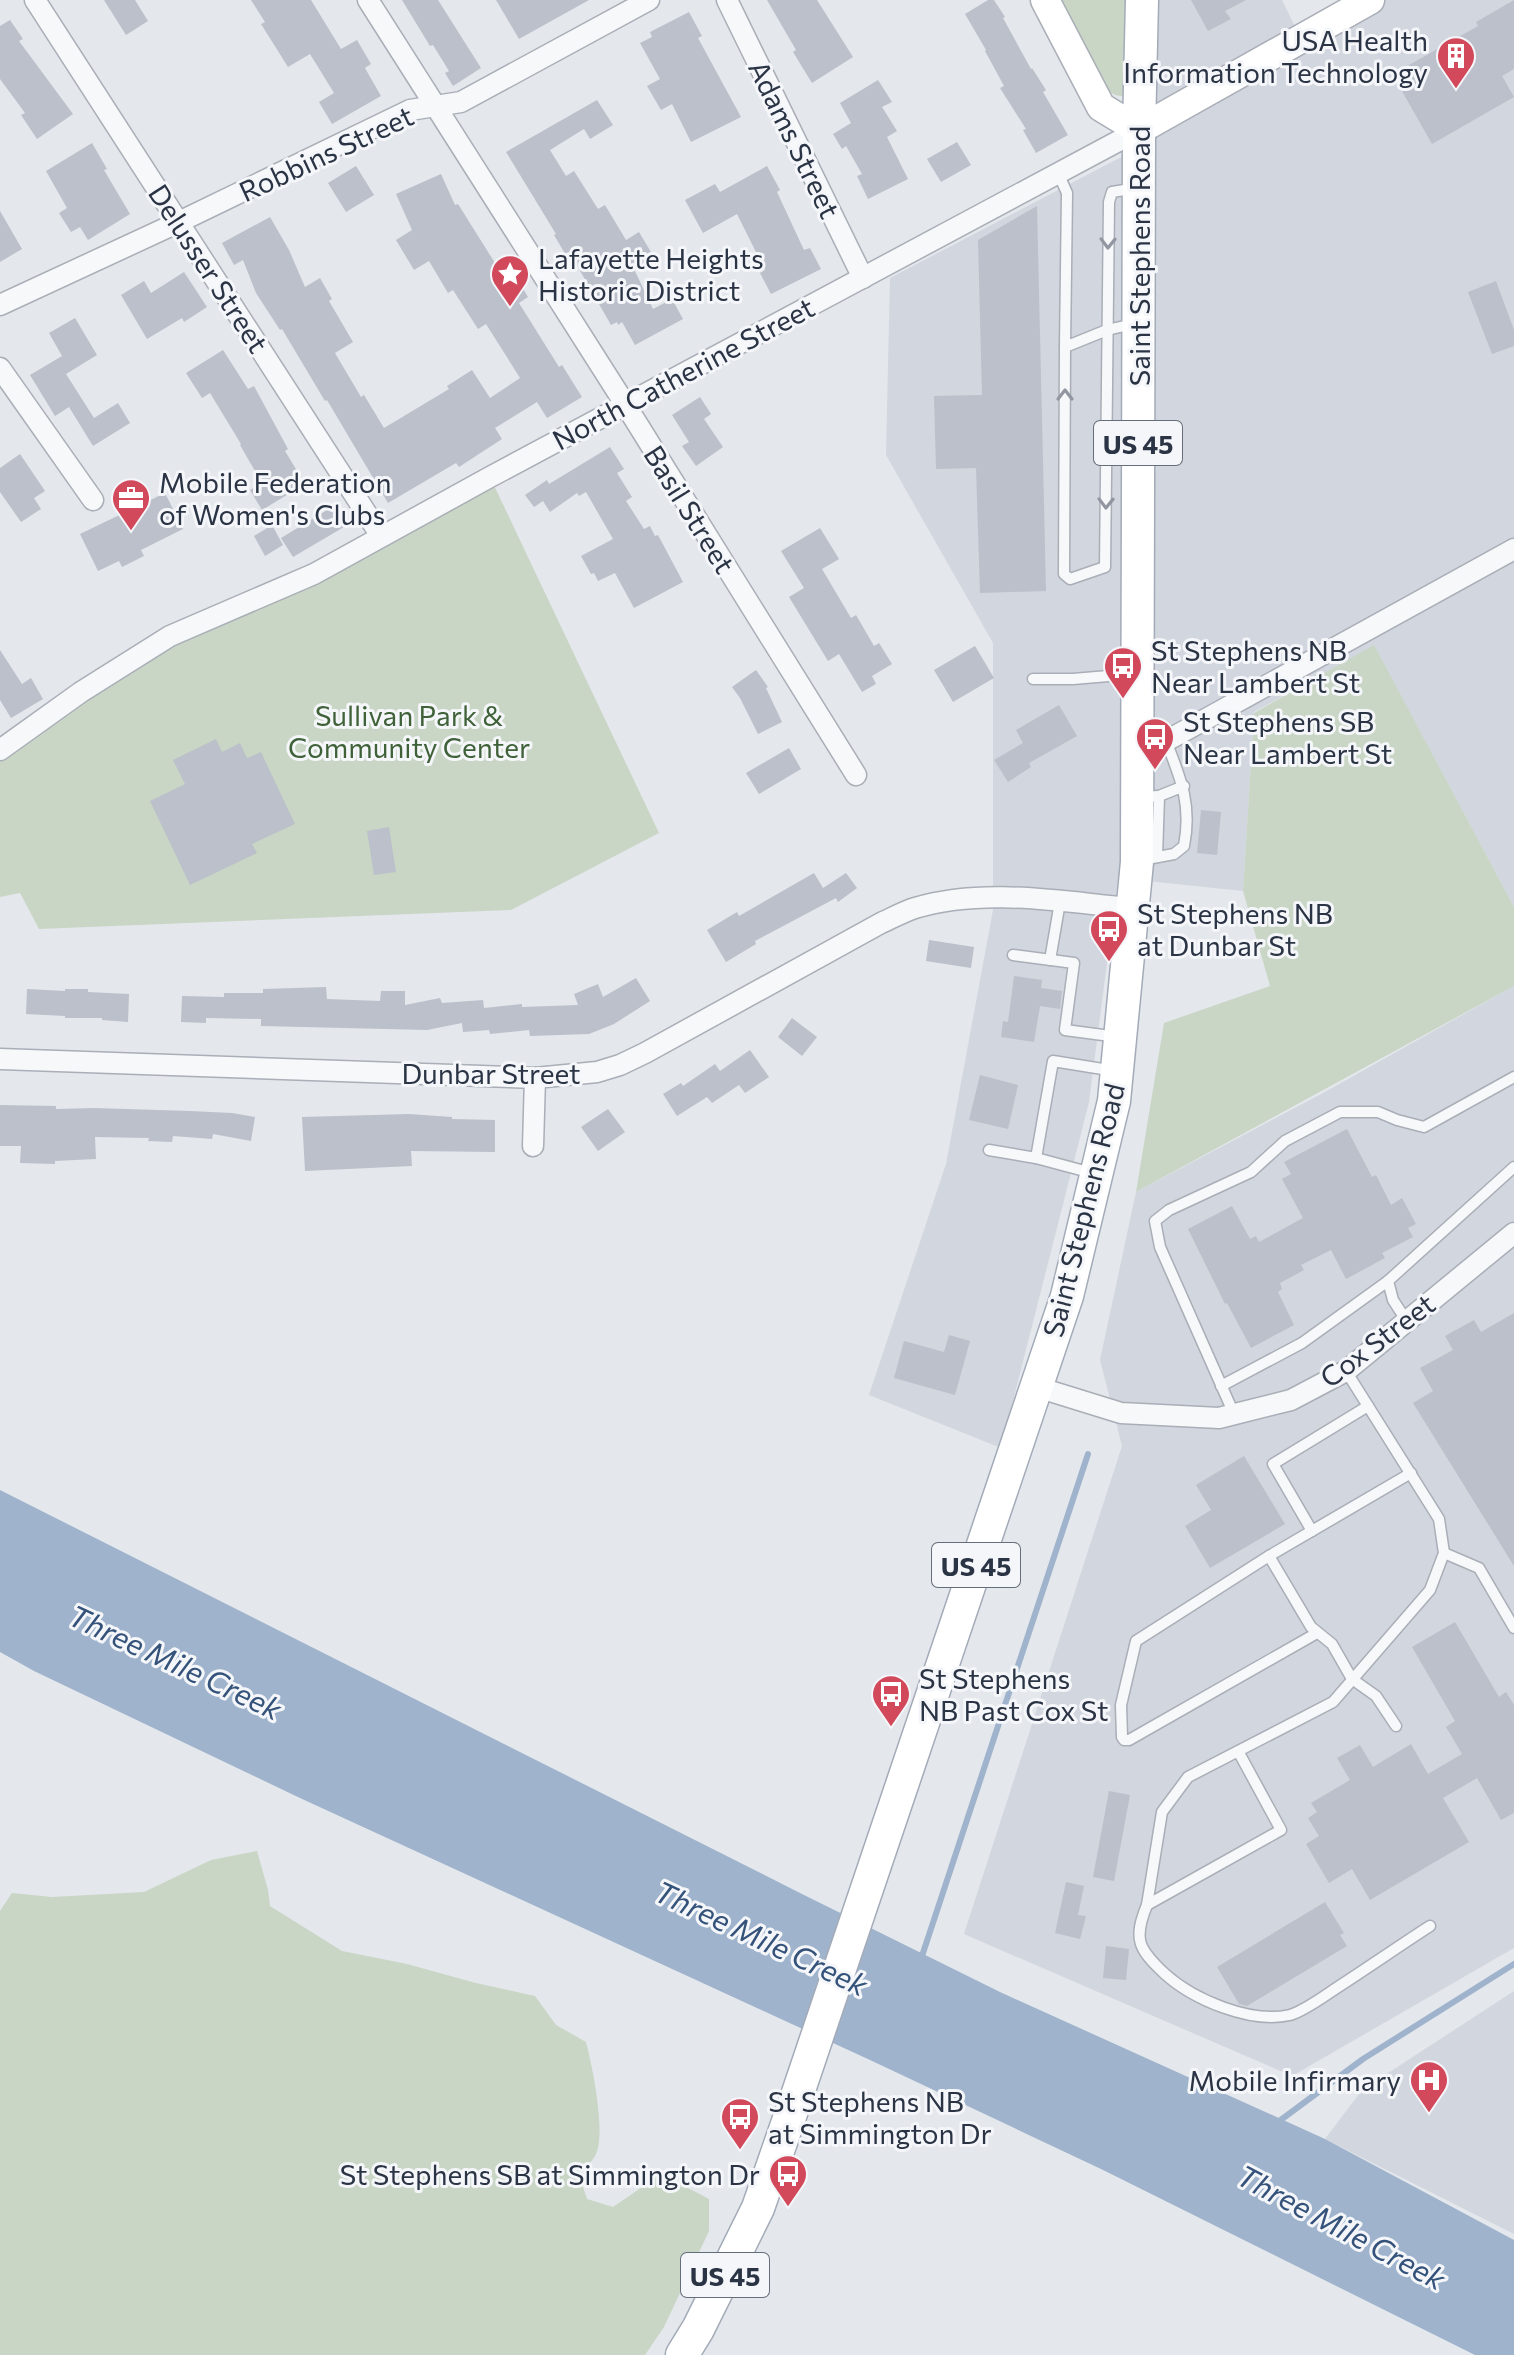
<svg xmlns="http://www.w3.org/2000/svg" width="1514" height="2355" font-family="Commissioner,sans-serif">
	<style>
		.built { fill: #d2d6de }
		.green { fill: #c9d6c5 }
		.water { fill: #9fb4cc }
		.lines { fill: none; stroke-linecap: round; stroke-linejoin: round }
		.stream { stroke: #9fb4cc; stroke-width: 6 }
		.building { fill: #bbc0ca }
		.lane-casing { stroke: #a9aeb7; stroke-width: 13 }
		.street-casing { stroke: #a9aeb7; stroke-width: 23 }
		.secondary-casing { stroke: #a9aeb7; stroke-width: 31 }
		.primary-casing { stroke: #a3abb8; stroke-width: 35 }
		.lane { stroke: #f7f8fa; stroke-width: 10 }
		.street { stroke: #f7f8fa; stroke-width: 20 }
		.secondary { stroke: #fff; stroke-width: 28 }
		.primary { stroke: #fff; stroke-width: 32 }
		.oneway { stroke: #9196a0 }
		.labels { text-anchor: middle; dominant-baseline: central; stroke-width: 6; stroke-linejoin: round; paint-order: stroke }
		.shield { fill: #f4f6f9; stroke: #676e7b; stroke-width: 2 }
		.shield-label { font-size: 26px; font-weight: bold; fill: #2b3445 }
		.poi-label { font-size: 28px; fill: #2b3445; stroke: #f4f6f9; text-anchor: start }
		.street-label { font-size: 28px; fill: #2b3445; stroke: #f4f6f9 }
		.park-label { font-size: 28px; fill: #3f6138; stroke: #f4f6f9 }
		.water-label { font-size: 30px; font-style: italic; fill: #34527a; stroke: #f4f6f9 }
	</style>
	<rect width="100%" height="100%" fill="#e4e7ec"/>
	<g class="built">
		<polygon points="1154,0 1282,0 1304,45 1385,0 1514,0 1514,907 1374,646 1254,712 1243,891 1118,878 1089,1102 1001,1448 869,1395 946,1164 993,910 993,643 886,455 890,278 1146,144"/>
		<polygon points="1514,986 1514,1948 1292,2076 964,1934 1122,1446 1100,1360 1136,1192 1323,1093"/>
		<polygon points="1514,1991 1514,2234 1325,2139 1362,2090"/>
	</g>
	<g class="green">
		<polygon points="1056,0 1132,0 1126,97 1115,95 1107,90"/>
		<polygon points="490,477 659,833 511,910 39,929 20,893 0,897 0,750 81,692"/>
		<polygon points="1374,645 1514,907 1514,986 1136,1192 1164,1023 1270,986 1243,891 1254,713"/>
		<path d="M257,1851L268,1890L270,1906L342,1951L407,1964L476,1983L535,1996L556,2025L586,2042C592,2065 607,2135 595,2156C591,2163 584,2169 579,2175L587,2199L613,2207L661,2174L709,2199V2231L664,2327L645,2355H0V1911L12,1893L52,1897L144,1892L211,1860Z"/>
	</g>
	<polygon class="water" points="0,1490 802,1894 1000,1992 1325,2139 1514,2240 1514,2355 1475,2355 1101,2169 870,2060 300,1798 34,1671 0,1652"/>
	<g class="lines">
		<g class="stream">
			<polyline points="921,1959 1088,1454"/>
			<polyline points="1278,2122 1363,2059 1514,1964"/>
		</g>
	</g>
	<g class="building">
		<polygon points="104,0 135,0 148,21 126,35"/>
		<polygon points="251,0 311,0 341,49 357,40 371,64 365,68 381,96 332,124 319,102 334,93 310,54 288,67 261,24 265,22"/>
		<polygon points="402,0 438,0 481,68 453,86 445,73 449,71 433,45 430,46"/>
		<polygon points="496,0 589,0 519,39"/>
		<polygon points="767,0 817,0 853,57 812,83 793,52 796,50"/>
		<polygon points="988,0 994,0 1005,17 1003,18 1031,69 1032,68 1046,90 1043,92 1068,135 1036,153 1023,130 1026,129 1000,88 1004,86 985,51 986,50 965,14"/>
		<polygon points="1191,0 1246,0 1225,11 1231,19 1208,31"/>
		<polygon points="1514,0 1514,69 1502,76 1514,97 1432,144 1398,84 1414,75 1409,65 1478,26 1476,22"/>
		<polygon points="689,12 702,36 698,38 741,117 691,142 672,104 661,110 647,86 660,79 640,43 652,37 650,32"/>
		<polygon points="10,20 23,39 19,41 73,114 37,139 21,115 25,113 0,79 0,26"/>
		<polygon points="878,80 892,102 882,107 897,131 887,137 908,179 868,199 857,176 862,174 846,146 842,149 833,134 851,123 840,103"/>
		<polygon points="597,100 613,125 590,139 584,129 550,150 566,176 574,171 598,209 605,205 626,240 639,232 654,257 634,269 653,309 672,299 683,319 635,345 622,322 618,325 617,322 611,325 571,255 567,257 554,235 556,234 506,152"/>
		<polygon points="957,142 971,165 941,182 927,159"/>
		<polygon points="92,143 107,169 104,170 130,214 88,240 80,227 71,232 59,213 67,208 46,171"/>
		<polygon points="356,166 374,195 346,212 328,183"/>
		<polygon points="767,166 780,190 777,192 804,250 810,248 821,269 771,294 760,273 765,270 737,214 703,233 685,200 715,184 720,192"/>
		<polygon points="441,174 455,205 458,204 505,279 514,274 528,297 519,303 559,367 562,365 582,397 547,418 537,402 495,428 502,439 459,467 456,463 388,503 327,400 325,401 282,329 280,330 256,293 243,260 234,265 222,243 270,217 289,250 305,287 320,278 332,299 329,301 353,342 335,353 361,397 364,395 384,428 449,389 447,386 472,370 490,398 520,378 486,324 478,329 453,290 448,293 429,261 414,270 396,240 412,230 396,194"/>
		<polygon points="1037,206 1046,591 980,593 976,468 936,469 934,396 982,395 978,240"/>
		<polygon points="0,211 22,249 0,262"/>
		<polygon points="184,272 207,307 184,322 182,318 147,339 121,295 144,281 151,293"/>
		<polygon points="1496,281 1514,330 1514,346 1492,354 1468,292"/>
		<polygon points="75,318 97,355 66,374 94,418 118,403 130,423 93,446 69,407 55,416 30,375 62,356 49,333"/>
		<polygon points="223,350 248,389 254,386 288,449 285,451 305,484 262,510 250,490 262,483 240,445 241,444 210,393 202,398 186,373"/>
		<polygon points="700,397 711,414 704,419 723,447 696,466 682,446 689,442 672,415"/>
		<polygon points="610,447 624,469 617,473 632,497 626,501 644,529 650,526 655,536 658,535 683,582 634,608 615,573 598,581 594,573 591,574 581,556 613,539 586,492 579,496 577,493 550,512 543,501 534,507 525,495 547,480 549,484"/>
		<polygon points="20,454 45,491 34,498 41,509 21,522 0,492 0,468"/>
		<polygon points="165,493 183,529 141,550 144,556 122,567 119,561 98,571 80,534"/>
		<polygon points="332,507 344,527 293,557 281,538"/>
		<polygon points="272,525 283,545 265,556 254,536"/>
		<polygon points="820,528 839,559 822,569 851,618 856,615 874,646 879,643 892,664 872,676 876,684 862,692 839,654 828,661 789,597 804,588 781,551"/>
		<polygon points="975,646 994,678 953,702 934,670"/>
		<polygon points="0,650 22,684 31,678 43,699 11,718 0,700"/>
		<polygon points="756,670 768,687 766,688 782,722 758,734 740,698 732,687"/>
		<polygon points="1059,705 1077,736 1029,763 1031,767 1008,782 994,760 1023,743 1016,730"/>
		<polygon points="216,739 222,752 240,743 247,758 261,752 295,824 252,844 257,853 190,885 150,801 185,784 173,760"/>
		<polygon points="789,748 801,769 759,794 746,773"/>
		<polygon points="1201,810 1221,812 1217,855 1197,853"/>
		<polygon points="389,827 396,872 374,875 367,831"/>
		<polygon points="814,873 823,888 846,873 857,888 838,902 836,898 755,941 756,944 726,962 707,930 737,912 739,916"/>
		<polygon points="929,940 974,947 971,968 926,961"/>
		<polygon points="1014,976 1042,980 1041,988 1062,991 1060,1009 1040,1006 1034,1042 1001,1037 1003,1021 1008,1022"/>
		<polygon points="636,978 650,1001 614,1024 589,1034 530,1036 529,1030 490,1034 489,1030 463,1032 462,1023 427,1030 261,1026 261,1019 206,1018 206,1023 181,1022 182,996 224,997 224,993 263,993 263,989 326,987 327,999 380,1001 381,991 405,991 405,1005 440,998 442,1003 483,1000 484,1008 522,1004 522,1007 578,1005 574,994 598,984 603,997"/>
		<polygon points="27,989 65,991 65,989 88,989 88,992 129,994 128,1022 102,1020 102,1018 65,1018 65,1016 26,1014"/>
		<polygon points="792,1018 817,1037 802,1056 778,1037"/>
		<polygon points="750,1050 769,1077 745,1093 739,1085 712,1103 707,1097 677,1116 663,1094 681,1083 683,1086 715,1064 720,1071"/>
		<polygon points="980,1075 1018,1085 1008,1129 969,1120"/>
		<polygon points="0,1105 56,1106 56,1109 94,1108 190,1111 232,1113 255,1117 251,1141 213,1134 212,1139 173,1136 172,1142 148,1141 149,1138 95,1137 96,1159 55,1161 55,1164 20,1163 21,1146 0,1146"/>
		<polygon points="608,1109 625,1132 598,1151 581,1127"/>
		<polygon points="409,1114 452,1117 452,1119 495,1120 495,1152 411,1151 412,1166 305,1171 302,1117"/>
		<polygon points="1347,1129 1372,1177 1376,1175 1391,1205 1402,1198 1416,1224 1408,1228 1413,1237 1382,1253 1385,1258 1346,1279 1331,1250 1301,1265 1304,1270 1280,1283 1282,1289 1278,1292 1294,1325 1251,1348 1227,1303 1225,1304 1188,1229 1232,1206 1250,1239 1256,1236 1259,1242 1303,1218 1282,1179 1291,1174 1284,1162"/>
		<polygon points="1514,1313 1514,1566 1413,1403 1433,1391 1420,1368 1453,1350 1445,1336 1474,1320 1481,1332"/>
		<polygon points="949,1335 970,1341 955,1395 894,1378 904,1341 944,1352"/>
		<polygon points="1244,1456 1285,1524 1210,1568 1185,1526 1211,1510 1196,1485"/>
		<polygon points="1455,1622 1499,1697 1506,1692 1514,1705 1514,1813 1501,1820 1477,1778 1443,1798 1469,1842 1370,1900 1352,1869 1329,1883 1306,1844 1319,1836 1308,1818 1317,1812 1311,1803 1350,1780 1337,1758 1360,1745 1373,1767 1411,1744 1428,1774 1462,1754 1446,1727 1455,1721 1412,1647"/>
		<polygon points="1109,1791 1130,1795 1114,1881 1093,1877"/>
		<polygon points="1066,1882 1084,1886 1078,1915 1086,1916 1080,1939 1055,1933"/>
		<polygon points="1325,1902 1344,1933 1340,1935 1347,1946 1247,2006 1239,2004 1217,1967"/>
		<polygon points="1106,1946 1129,1949 1126,1980 1103,1978"/>
	</g>
	<g class="lines">
		<defs>
			<g id="lane">
				<polyline points="1058,173 1067,193 1065,347 1107,330 1133,324"/>
				<polyline points="1065,347 1064,574 1070,579 1105,567 1109,202 1112,192 1137,188"/>
				<polyline points="1033,679 1073,679 1132,674"/>
				<polyline points="1159,796 1184,786"/>
				<polyline points="1142,797 1159,796 1157,857"/>
				<path d="M1142,860L1174,854L1184,846C1192,805 1181,779 1166,741"/>
				<polyline points="1013,955 1074,963 1065,1030 1118,1037"/>
				<polyline points="1050,960 1060,902"/>
				<polyline points="989,1150 1036,1158 1092,1173"/>
				<polyline points="1036,1158 1053,1061 1115,1071"/>
				<polyline points="1406,1320 1393,1300 1388,1281 1514,1167"/>
				<polyline points="1221,1386 1302,1343 1388,1281"/>
				<polyline points="1234,1414 1160,1247 1155,1221 1169,1210 1251,1172 1285,1141 1340,1112 1378,1112 1397,1120 1424,1127 1514,1077"/>
				<polyline points="1312,1531 1273,1464 1368,1406"/>
				<polyline points="1444,1553 1479,1568 1514,1628"/>
				<polyline points="1269,1556 1136,1641 1121,1705 1122,1737 1124,1740 1129,1740 1317,1633"/>
				<polyline points="1396,1726 1376,1696 1352,1679 1332,1644 1311,1627 1269,1556 1411,1473"/>
				<polyline points="1238,1751 1281,1830 1147,1905 1162,1812 1188,1777 1333,1702 1430,1590 1444,1553 1439,1519 1346,1371"/>
				<path d="M1147,1905C1133,1939 1138,1949 1165,1974C1194,2000 1251,2024 1290,2015C1306,2010 1324,1996 1338,1987C1369,1967 1399,1946 1430,1926"/>
			</g>
			<g id="street">
				<polyline points="35,0 381,536"/>
				<polyline points="368,0 625,404 856,775"/>
				<polyline points="727,0 863,278"/>
				<polyline points="0,305 179,222 410,110 461,102 649,0"/>
				<polyline points="0,368 93,500"/>
				<polyline points="0,750 81,692 170,636 314,574 490,477 1139,130"/>
				<polyline points="1137,757 1514,549"/>
				<path d="M0,1059L535,1078L597,1072L620,1065L645,1053L881,923C892,918 903,912 915,908C985,887 1061,902 1132,908"/>
				<polyline points="533,1146 535,1078"/>
				<polyline points="1037,1387 1121,1413 1219,1418 1291,1400 1346,1371 1514,1233"/>
			</g>
			<polyline id="secondary" points="1045,0 1101,107 1139,130 1370,0"/>
			<polyline id="primary" points="682,2355 698,2329 758,2208 799,2090 1067,1296 1114,1101 1137,862 1139,130 1142,0"/>
		</defs>
		<use href="#lane" class="lane-casing"/>
		<use href="#street" class="street-casing"/>
		<use href="#secondary" class="secondary-casing"/>
		<use href="#primary" class="primary-casing"/>
		<use href="#lane" class="lane"/>
		<use href="#street" class="street"/>
		<use href="#secondary" class="secondary"/>
		<use href="#primary" class="primary"/>
	</g>
	<defs><path id="oneway-chevron" d="M-2-3.5L2.5 0L-2 3.5" fill="none" stroke-width="1.6" stroke-linecap="round" stroke-linejoin="round" transform="scale(2)"/></defs>
	<g class="oneway">
		<use href="#oneway-chevron" transform="translate(1108 243) rotate(91)"/>
		<use href="#oneway-chevron" transform="translate(1065 395) rotate(-90)"/>
		<use href="#oneway-chevron" transform="translate(1106 503) rotate(91)"/>
	</g>
	<defs>
		<symbol id="building-pin" viewBox="-11 -11 22 30"><path d="M0 17L-7.5 6A9.5 9.5 0 1 1 7.5 6Z" fill="#d1495b" stroke="#f4f6f9"/><path d="M-4-6H4V6H1V3H-1V6H-4ZM-2.5-4.3h1.7v1.8h-1.7ZM.8-4.3h1.7v1.8H.8ZM-2.5-1h1.7V.8h-1.7ZM.8-1h1.7V.8H.8Z" fill="#fff"/></symbol>
		<symbol id="sight-pin" viewBox="-11 -11 22 30"><path d="M0 17L-7.5 6A9.5 9.5 0 1 1 7.5 6Z" fill="#d1495b" stroke="#f4f6f9"/><path d="M0-6L1.8-2.2L6-1.7L2.9 1.2L3.7 5.4L0 3.3L-3.7 5.4L-2.9 1.2L-6-1.7L-1.8-2.2Z" fill="#fff"/></symbol>
		<symbol id="office-pin" viewBox="-11 -11 22 30"><path d="M0 17L-7.5 6A9.5 9.5 0 1 1 7.5 6Z" fill="#d1495b" stroke="#f4f6f9"/><path d="M-6-3h4V-5.5h4V-3h4V5H-6ZM-1-4.5V-3h2v-1.5ZM-6 0V1H6V0Z" fill="#fff"/></symbol>
		<symbol id="bus-pin" viewBox="-11 -11 22 30"><path d="M0 17L-7.5 6A9.5 9.5 0 1 1 7.5 6Z" fill="#d1495b" stroke="#f4f6f9"/><path d="M-5-6H5V4H4V6H2V4H-2V6H-4V4H-5ZM-3.5-4V0h7V-4ZM-3.5 1.2v1.5H-2V1.2ZM2 1.2v1.5H3.5V1.2Z" fill="#fff"/></symbol>
		<symbol id="hospital-pin" viewBox="-11 -11 22 30"><path d="M0 17L-7.5 6A9.5 9.5 0 1 1 7.5 6Z" fill="#d1495b" stroke="#f4f6f9"/><path d="M-5-5h3v3.5h4V-5h3V5h-3V1.5h-4V5h-3Z" fill="#fff"/></symbol>
	</defs>
	<g fill-rule="evenodd">
		<use href="#building-pin" x="1434" y="34" width="44" height="60"/>
		<use href="#sight-pin" x="488" y="252" width="44" height="60"/>
		<use href="#office-pin" x="109" y="476" width="44" height="60"/>
		<use href="#bus-pin" x="1101" y="644" width="44" height="60"/>
		<use href="#bus-pin" x="1133" y="715" width="44" height="60"/>
		<use href="#bus-pin" x="1087" y="907" width="44" height="60"/>
		<use href="#bus-pin" x="869" y="1672" width="44" height="60"/>
		<use href="#hospital-pin" x="1407" y="2058" width="44" height="60"/>
		<use href="#bus-pin" x="718" y="2095" width="44" height="60"/>
		<use href="#bus-pin" x="766" y="2152" width="44" height="60"/>
	</g>
	<g class="labels">
		<g class="shield">
			<rect x="1094" y="421" width="88" height="44" rx="6"/>
			<rect x="932" y="1543" width="88" height="44" rx="6"/>
			<rect x="681" y="2253" width="88" height="44" rx="6"/>
		</g>
		<g class="shield-label">
			<text x="1138" y="443">US 45</text>
			<text x="976" y="1565">US 45</text>
			<text x="725" y="2275">US 45</text>
		</g>
		<g class="poi-label">
			<text x="1428" y="40" text-anchor="end">USA Health<tspan x="1428" dy="32">Information Technology</tspan></text>
			<text x="538" y="258">Lafayette Heights<tspan x="538" dy="32">Historic District</tspan></text>
			<text x="159" y="482">Mobile Federation<tspan x="159" dy="32">of Women's Clubs</tspan></text>
			<text x="1151" y="650">St Stephens NB<tspan x="1151" dy="32">Near Lambert St</tspan></text>
			<text x="1183" y="721">St Stephens SB<tspan x="1183" dy="32">Near Lambert St</tspan></text>
			<text x="1137" y="913">St Stephens NB<tspan x="1137" dy="32">at Dunbar St</tspan></text>
			<text x="919" y="1678">St Stephens<tspan x="919" dy="32">NB Past Cox St</tspan></text>
			<text x="1401" y="2080" text-anchor="end">Mobile Infirmary</text>
			<text x="768" y="2101">St Stephens NB<tspan x="768" dy="32">at Simmington Dr</tspan></text>
			<text x="760" y="2174" text-anchor="end">St Stephens SB at Simmington Dr</text>
		</g>
		<g class="street-label">
			<text transform="translate(795 139) rotate(64)">Adams Street</text>
			<text transform="translate(326 153) rotate(-25)">Robbins Street</text>
			<text transform="translate(1139 256) rotate(-90)">Saint Stephens Road</text>
			<text transform="translate(209 268) rotate(57)">Delusser Street</text>
			<text transform="translate(683 373) rotate(-28)">North Catherine Street</text>
			<text transform="translate(690 509) rotate(58)">Basil Street</text>
			<text x="491" y="1073">Dunbar Street</text>
			<text transform="translate(1083 1210) rotate(-76)">Saint Stephens Road</text>
			<text transform="translate(1377 1340) rotate(-37)">Cox Street</text>
		</g>
		<g class="park-label">
			<text x="409" y="715">Sullivan Park &amp;<tspan x="409" dy="32">Community Center</tspan></text>
		</g>
		<g class="water-label">
			<text transform="translate(176 1661) rotate(25)">Three Mile Creek</text>
			<text transform="translate(762 1937) rotate(25)">Three Mile Creek</text>
			<text transform="translate(1342 2226) rotate(28)">Three Mile Creek</text>
		</g>
	</g>
</svg>
